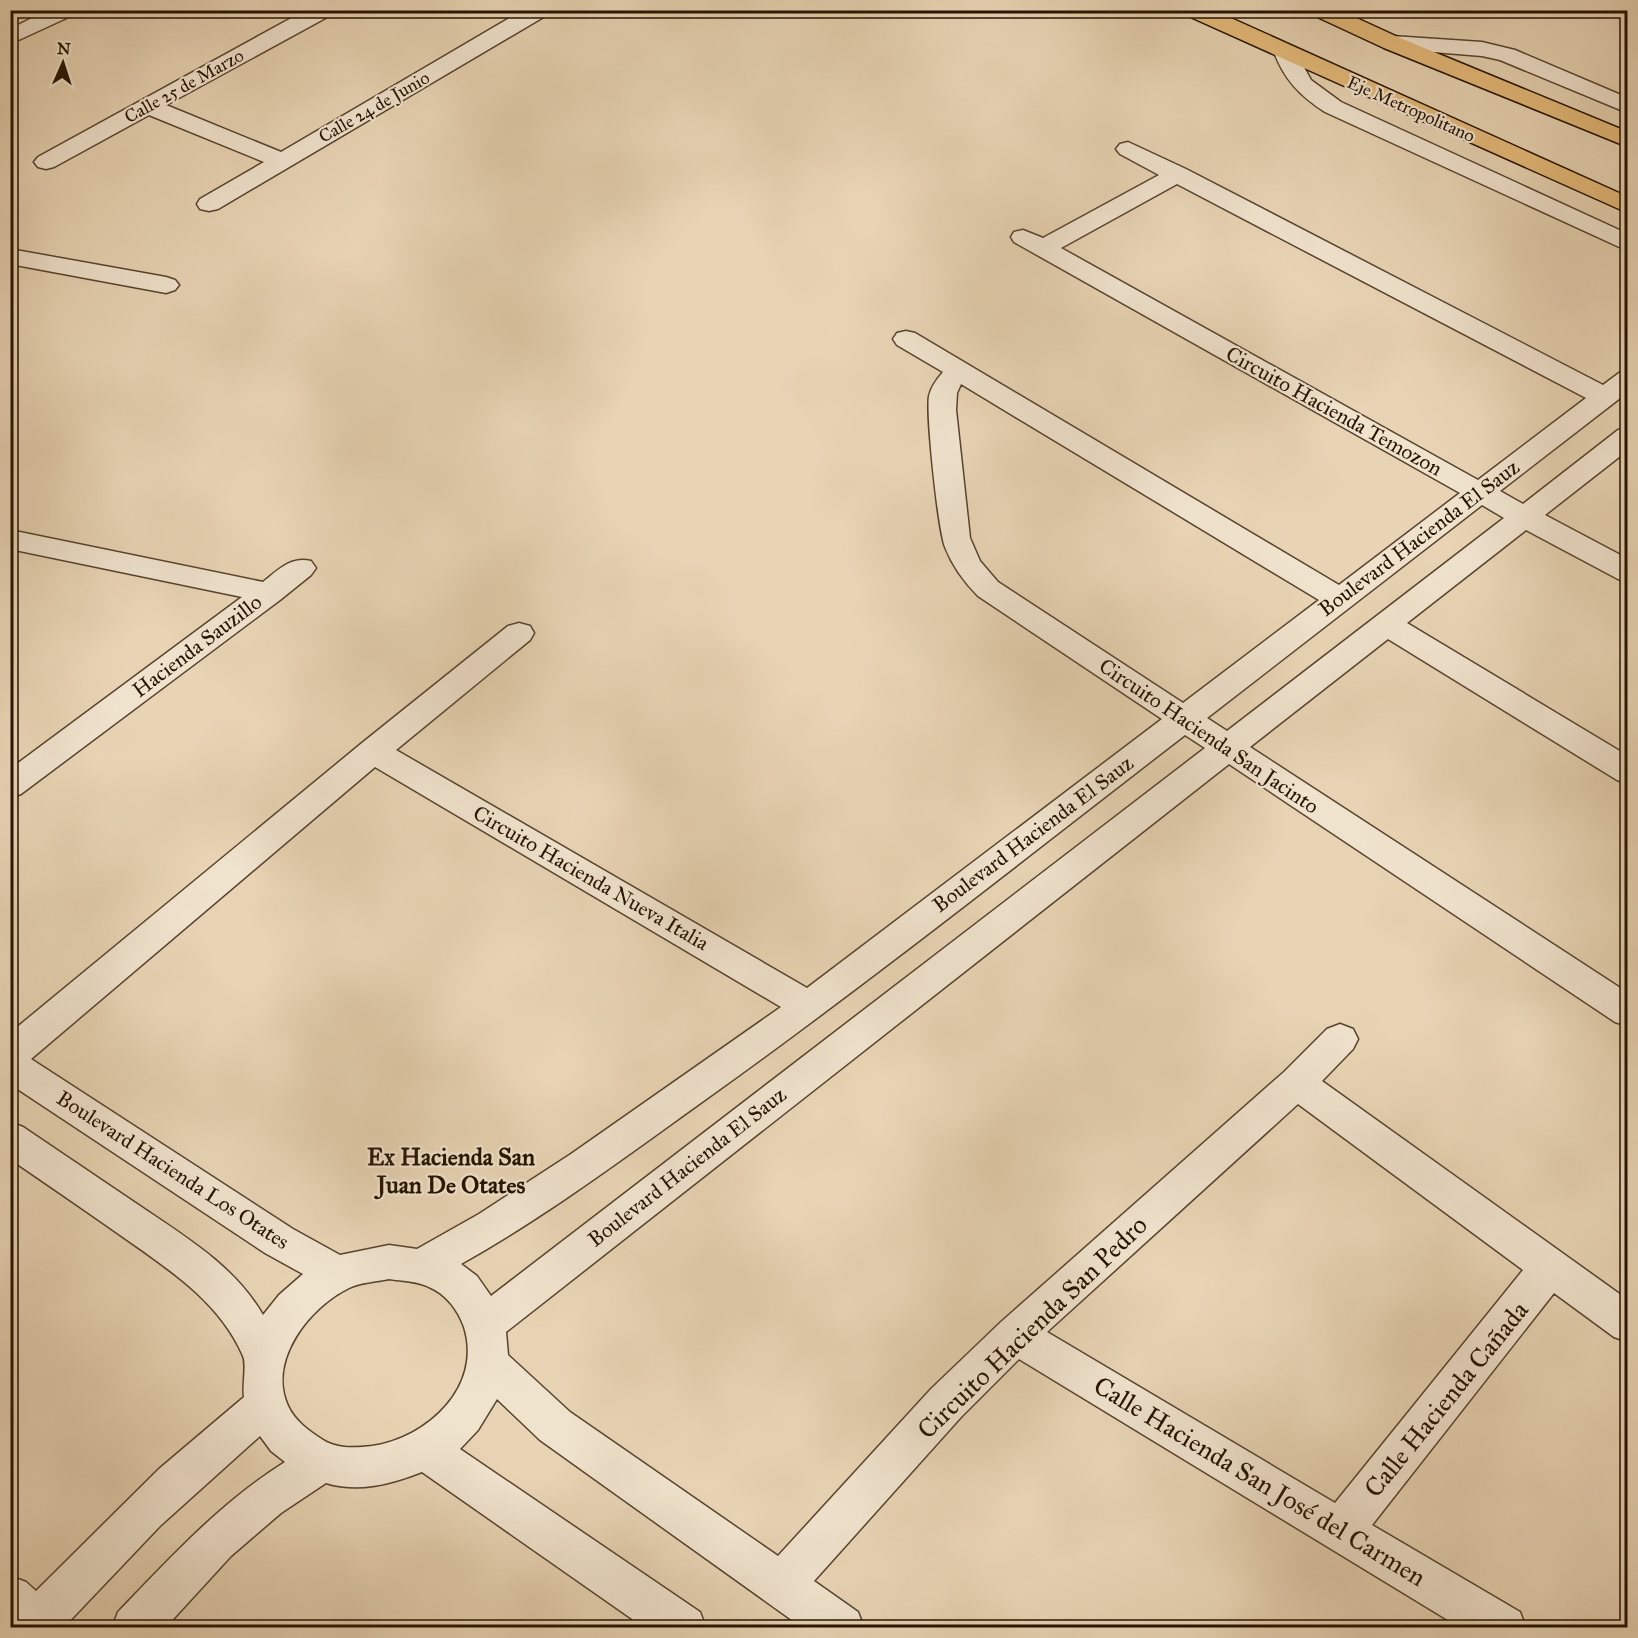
<svg xmlns="http://www.w3.org/2000/svg" width="1638" height="1638" font-family="'IM FELL Great Primer',serif">
	<style>
		.lines { fill: none; stroke-linecap: round; stroke-linejoin: round }
		.minor-casing { stroke: #56432d; stroke-width: 3 }
		.major-casing { stroke: #251300; stroke-width: 3 }
		.minor { fill: #f0e3ce; fill-rule: evenodd }
		.major { fill: #e4ba7a; fill-rule: evenodd }
		.labels { text-anchor: middle; dominant-baseline: central; stroke-width: 4.5; stroke-linejoin: round; paint-order: stroke }
		.far-street-label { font-size: 18px; fill: #251300; stroke: #f0e3ce }
		.street-label { font-size: 21px; fill: #251300; stroke: #f0e3ce }
		.quarter-label { font-size: 24px; font-weight: bold; fill: #251300; stroke: #f0e3ce }
		.near-street-label { font-size: 26px; fill: #251300; stroke: #f0e3ce }
	</style>
	<rect width="100%" height="100%" fill="#e8d4b4"/>
	<filter id="stains"><feTurbulence type="fractalNoise" baseFrequency=".00333" numOctaves="4"/><feColorMatrix values="0 0 0 0 .2 0 0 0 0 .09 0 0 0 0 .02 0 0 0 .5 -.17"/></filter>
	<radialGradient id="worn" r=".72"><stop offset=".6" stop-color="#630" stop-opacity="0"/><stop offset="1" stop-color="#630" stop-opacity=".3"/></radialGradient>
	<g class="lines">
		<defs>
			<g id="minor">
				<polygon points="48,10 75,10 73,15 10,44 10,29"/>
				<polygon points="306,10 333,10 331,15 166,105 281,152 523,10 549,10 547,15 218,209 209,211 200,209 197,204 200,199 264,162 149,115 54,167 46,169 38,167 34,162 38,157"/>
				<polygon points="1392,36 1482,42 1515,50 1628,98 1628,113 1500,60 1482,56 1384,48 1381,43 1384,38"/>
				<path d="M1285,45L1293,47L1311,80L1341,102L1628,234V251L1325,112C1300,96 1284,79 1274,52L1277,47Z"/>
				<path d="M1128,142L1186,169L1603,385L1619,373L1628,371V392L1500,491L1523,504L1618,430L1628,428V450L1545,515L1628,559V582L1618,579L1526,530L1407,623L1628,756V784L1617,780L1388,639L1250,747L1628,993V1026L1615,1022L1229,764L506,1332L508,1355L570,1412L778,1556L931,1389L1001,1322L1284,1072L1327,1029L1340,1024L1353,1029L1358,1039L1353,1049L1322,1081L1628,1300V1342L1614,1337L1554,1293L1372,1525L1520,1612L1526,1628H1461L1019,1359L961,1417L814,1581L858,1612L864,1628H803L540,1440L497,1399L478,1430L460,1449L700,1612L706,1628H645L422,1472C391,1484 359,1493 326,1483L281,1513L231,1556L165,1628H112L118,1612C171,1557 220,1503 285,1462L271,1451L260,1436L160,1526L63,1628H10V1576L26,1582L36,1591L159,1469L244,1397C242,1387 247,1364 243,1356C218,1298 162,1265 113,1230C79,1206 45,1183 10,1159V1122L23,1127C61,1153 99,1178 137,1204C184,1236 234,1265 263,1315L279,1295L303,1274L265,1253L10,1084V1033L362,743L508,626L519,623L530,626L534,633L530,640L396,750L807,988L1162,719L978,596C964,582 952,565 945,547C938,529 926,414 929,396C931,387 937,379 943,372L897,345L893,339L897,333L906,331L915,333L1339,585L1460,493L1014,242L1011,237L1014,232L1023,230L1043,238L1159,175L1120,154L1116,149L1120,144ZM1177,184L1586,398L1478,480L1061,248ZM961,384L1319,600L1183,703L998,582L980,561L970,538L956,410L957,393ZM1482,505L1504,518L1227,731L1207,718ZM1185,735L1205,748L491,1296L477,1276L461,1264C548,1215 628,1155 709,1097C871,981 1027,857 1185,735ZM375,767L781,1007L571,1154L479,1214L417,1249L389,1245L340,1255L293,1229L31,1059ZM1298,1104L1523,1270L1335,1503L1047,1332ZM389,1279C402,1281 417,1281 429,1287C446,1294 458,1310 464,1327C483,1387 427,1438 372,1446C355,1448 337,1449 323,1440C309,1431 295,1421 288,1406C267,1360 310,1307 349,1288C361,1282 376,1282 389,1279Z"/>
				<polygon points="10,249 166,277 175,280 179,285 175,290 166,293 10,264"/>
				<path d="M10,530L263,582C278,570 291,556 311,561L316,568L311,575L280,600L21,794L10,798V769L242,597L10,549Z"/>
			</g>
			<g id="major">
				<polygon points="1184,10 1213,10 1628,197 1628,213 1186,15"/>
				<polygon points="1311,10 1339,10 1400,38 1628,132 1628,147 1384,48 1313,15"/>
			</g>
		</defs>
		<use href="#minor" class="minor-casing"/>
		<use href="#major" class="major-casing"/>
		<use href="#minor" class="minor"/>
		<use href="#major" class="major"/>
	</g>
	<g class="labels">
		<g class="far-street-label">
			<text transform="translate(184 86) rotate(-29)">Calle 25 de Marzo</text>
			<text transform="translate(374 107) rotate(-30)">Calle 24 de Junio</text>
			<text transform="translate(1411 109) rotate(24)">Eje Metropolitano</text>
		</g>
		<g class="street-label">
			<text transform="translate(1334 411) rotate(29)">Circuito Hacienda Temozon</text>
			<text transform="translate(1419 538) rotate(-37)">Boulevard Hacienda El Sauz</text>
			<text transform="translate(197 646) rotate(-37)">Hacienda Sauzillo</text>
			<text transform="translate(1209 736) rotate(34)">Circuito Hacienda San Jacinto</text>
			<text transform="translate(1033 834) rotate(-37)">Boulevard Hacienda El Sauz</text>
			<text transform="translate(591 878) rotate(30)">Circuito Hacienda Nueva Italia</text>
			<text transform="translate(687 1167) rotate(-38)">Boulevard Hacienda El Sauz</text>
			<text transform="translate(173 1170) rotate(33)">Boulevard Hacienda Los Otates</text>
		</g>
		<g class="quarter-label">
			<text x="451" y="1157">Ex Hacienda San<tspan x="451" dy="28">Juan De Otates</tspan></text>
		</g>
		<g class="near-street-label">
			<text transform="translate(1032 1327) rotate(-44)">Circuito Hacienda San Pedro</text>
			<text transform="translate(1446 1399) rotate(-51)">Calle Hacienda Cañada</text>
			<text transform="translate(1260 1481) rotate(31)">Calle Hacienda San José del Carmen</text>
		</g>
	</g>
	<rect width="1638" height="1638" fill="none" stroke="#e8d4b4" stroke-width="36"/>
	<rect x="12" y="12" width="1614" height="1614" fill="none" stroke="#251300" stroke-width="3"/>
	<rect x="18" y="18" width="1602" height="1602" fill="none" stroke="#251300" stroke-width="1.5"/>
	<g transform="translate(63 63) rotate(3)" stroke="#f0e3ce" stroke-width="4.5" paint-order="stroke">
	<path d="M0-4.5L10 22L0 15L-10 22Z" fill="#251300"/>
	<text y="-9" font-size="16" font-weight="bold" text-anchor="middle" fill="#251300">N</text>
	</g>
	<rect width="100%" height="100%" filter="url(#stains)"/>
	<rect width="100%" height="100%" fill="url(#worn)"/>
</svg>
